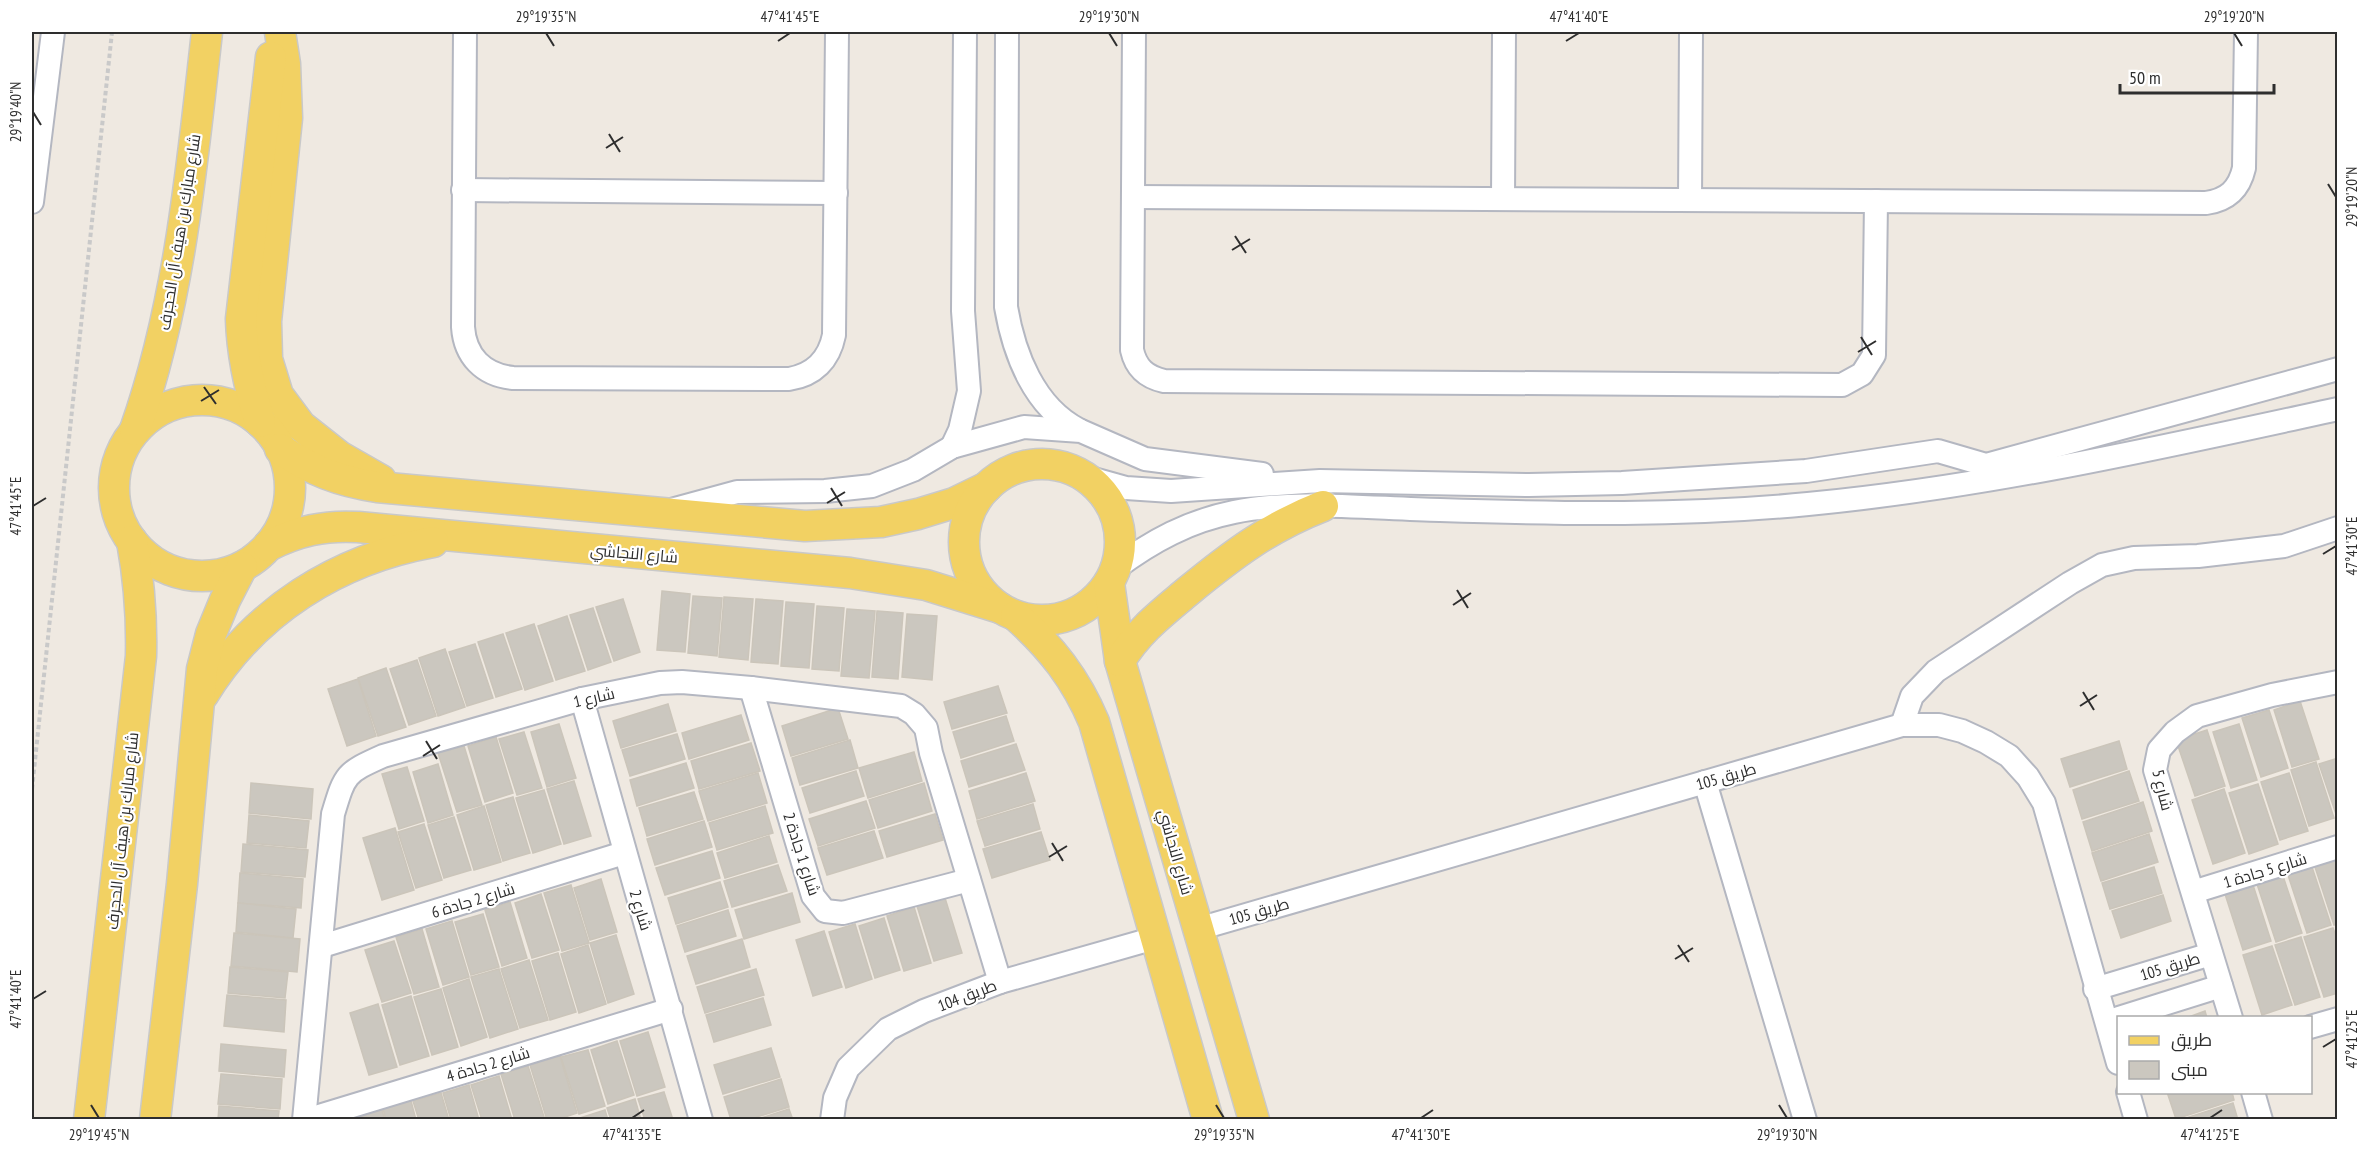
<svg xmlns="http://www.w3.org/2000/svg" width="2369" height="1151" font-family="'PT Sans Narrow',Cairo,sans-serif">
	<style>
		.building { fill: #cbc7bf; stroke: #cbc5ba; stroke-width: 1.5 }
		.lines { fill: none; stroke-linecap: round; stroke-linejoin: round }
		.minor-casing { stroke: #b4b7c1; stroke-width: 26 }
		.major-casing { stroke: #c9c9c9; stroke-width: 33 }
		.path { stroke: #c9c9c9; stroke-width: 4; stroke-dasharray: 4.5 3; stroke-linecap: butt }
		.minor { stroke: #fff; stroke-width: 22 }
		.major { stroke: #f2d163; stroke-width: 30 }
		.ticks { fill: none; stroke: #2e2e2e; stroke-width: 2 }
		.labels { text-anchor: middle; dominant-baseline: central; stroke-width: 4.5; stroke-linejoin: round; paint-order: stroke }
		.street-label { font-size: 16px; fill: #2e2e2e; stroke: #fff }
		.neatline { fill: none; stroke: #2e2e2e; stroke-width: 2 }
		.ticks-label { font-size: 15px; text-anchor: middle; fill: #2e2e2e }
	</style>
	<rect width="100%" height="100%" fill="#efe9e1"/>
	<g class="building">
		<polygon points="662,591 690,594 685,652 657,650"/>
		<polygon points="693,596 722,598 717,656 688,653"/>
		<polygon points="724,597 753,599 748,660 719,657"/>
		<polygon points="623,599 640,652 614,661 596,607"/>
		<polygon points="756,599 783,601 778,664 751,662"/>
		<polygon points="786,602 814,604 809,668 781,666"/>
		<polygon points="817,606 844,608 839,671 812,669"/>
		<polygon points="593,608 611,662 588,670 570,615"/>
		<polygon points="847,609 875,611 869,678 841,676"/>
		<polygon points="877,611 903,613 898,679 872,677"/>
		<polygon points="907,614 937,616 932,680 902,677"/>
		<polygon points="567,616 585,671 556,680 538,626"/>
		<polygon points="534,624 553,681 525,690 506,633"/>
		<polygon points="503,634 522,689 496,697 478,642"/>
		<polygon points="475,644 493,698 467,706 449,652"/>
		<polygon points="445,649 465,707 438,716 419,658"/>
		<polygon points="417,660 436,716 409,725 390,669"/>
		<polygon points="386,668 406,727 378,736 358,678"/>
		<polygon points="358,679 376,736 347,746 328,689"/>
		<polygon points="998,686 1007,713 952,729 944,702"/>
		<polygon points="2300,701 2319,759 2292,767 2274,710"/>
		<polygon points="668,704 676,731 621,748 613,721"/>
		<polygon points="838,708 848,739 791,756 782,726"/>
		<polygon points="2269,710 2288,768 2261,777 2242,718"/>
		<polygon points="741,715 749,740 689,759 682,733"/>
		<polygon points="1006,716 1014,741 961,758 953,732"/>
		<polygon points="559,724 576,778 547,787 531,732"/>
		<polygon points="2239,724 2257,780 2231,788 2213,732"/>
		<polygon points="2207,730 2225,786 2195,796 2176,740"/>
		<polygon points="524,732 542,788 517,795 499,739"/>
		<polygon points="677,734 685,759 630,776 622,750"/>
		<polygon points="496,737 513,793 485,802 468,746"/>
		<polygon points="850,740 858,768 800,785 792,758"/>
		<polygon points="2119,741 2127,769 2070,787 2061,759"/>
		<polygon points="751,743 760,771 699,789 691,761"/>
		<polygon points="1016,744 1025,770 969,787 961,761"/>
		<polygon points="464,746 482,805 457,812 438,753"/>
		<polygon points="914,752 922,781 868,798 859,768"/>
		<polygon points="2338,758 2338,817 2337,817 2319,764"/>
		<polygon points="2316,762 2334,818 2309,826 2291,770"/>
		<polygon points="686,763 694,788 637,806 630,780"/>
		<polygon points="438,764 453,815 428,823 413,772"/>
		<polygon points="407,767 424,821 399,829 382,774"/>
		<polygon points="856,771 864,796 810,813 802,788"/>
		<polygon points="2129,771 2139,801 2082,819 2073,790"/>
		<polygon points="758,773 767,803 708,821 699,791"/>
		<polygon points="1026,773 1035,801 977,819 969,791"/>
		<polygon points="2289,773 2308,831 2280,840 2261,782"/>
		<polygon points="574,781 591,836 564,844 547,789"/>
		<polygon points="251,783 313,789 311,819 249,813"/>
		<polygon points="924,783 932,811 878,828 869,800"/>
		<polygon points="2258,784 2278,844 2249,854 2229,793"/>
		<polygon points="2224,789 2245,853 2213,864 2192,800"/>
		<polygon points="544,790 561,844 533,853 516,798"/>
		<polygon points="694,792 703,819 647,836 639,808"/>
		<polygon points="513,797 530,853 503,861 486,805"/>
		<polygon points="866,801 875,828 818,846 809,819"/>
		<polygon points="2143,802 2152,831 2092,851 2083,822"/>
		<polygon points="1033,804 1040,829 985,846 977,821"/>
		<polygon points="484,806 501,862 474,870 457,815"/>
		<polygon points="765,806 773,833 717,850 709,823"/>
		<polygon points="935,814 943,840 887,857 879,831"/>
		<polygon points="249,815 309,821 306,848 247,843"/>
		<polygon points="454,817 471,870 444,878 428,825"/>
		<polygon points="704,821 712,847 655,865 647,839"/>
		<polygon points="424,824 442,880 416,888 398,832"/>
		<polygon points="395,828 414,890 382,900 363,838"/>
		<polygon points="874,831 883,858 827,875 818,848"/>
		<polygon points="1041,832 1050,860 992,878 983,849"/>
		<polygon points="2149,834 2158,862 2101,881 2092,853"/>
		<polygon points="769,836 777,862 725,878 717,853"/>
		<polygon points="243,844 308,850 305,877 241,872"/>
		<polygon points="712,851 720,878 665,895 656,868"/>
		<polygon points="2338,856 2338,924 2334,925 2314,864"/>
		<polygon points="2311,864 2331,925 2307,933 2287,872"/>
		<polygon points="778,865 787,891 732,907 724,881"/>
		<polygon points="2154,867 2162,893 2110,909 2102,883"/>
		<polygon points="240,873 303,879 301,908 238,903"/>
		<polygon points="2283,876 2302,933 2276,942 2257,884"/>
		<polygon points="601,879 617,932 590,940 574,888"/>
		<polygon points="720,882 728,907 676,924 668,898"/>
		<polygon points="571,885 589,943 562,951 544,893"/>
		<polygon points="2253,885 2271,941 2243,950 2225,894"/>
		<polygon points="792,893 800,922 744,939 735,910"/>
		<polygon points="541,894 559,950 532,958 515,903"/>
		<polygon points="2163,895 2171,921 2121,938 2112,911"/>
		<polygon points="945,898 962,953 934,961 917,906"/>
		<polygon points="510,902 527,958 502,966 485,910"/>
		<polygon points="238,903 296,909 293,938 236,932"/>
		<polygon points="914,907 931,963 904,971 887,916"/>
		<polygon points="728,910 736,936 685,952 677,926"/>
		<polygon points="483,914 499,967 471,975 455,922"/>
		<polygon points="884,918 900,970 875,978 859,926"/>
		<polygon points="452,921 469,977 443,985 426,929"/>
		<polygon points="855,924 872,979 846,988 829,932"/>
		<polygon points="2333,928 2338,941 2338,993 2324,997 2304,937"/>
		<polygon points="422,929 439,987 414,994 396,937"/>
		<polygon points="824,931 842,987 813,996 796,940"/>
		<polygon points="234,933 300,939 297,972 231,966"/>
		<polygon points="616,935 634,994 608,1003 590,943"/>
		<polygon points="2301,937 2320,997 2295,1005 2275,945"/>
		<polygon points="742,939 750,967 696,984 687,956"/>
		<polygon points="394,941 411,993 382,1002 365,950"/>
		<polygon points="588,945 606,1004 579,1013 561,954"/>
		<polygon points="2272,946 2292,1005 2262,1015 2243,955"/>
		<polygon points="558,953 576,1012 550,1020 532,961"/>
		<polygon points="529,960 548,1020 520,1028 501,969"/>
		<polygon points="230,967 288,972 285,998 228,993"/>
		<polygon points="499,969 518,1029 490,1038 471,977"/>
		<polygon points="756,969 764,995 705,1013 697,987"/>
		<polygon points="469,979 487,1037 461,1046 443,988"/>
		<polygon points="441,989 458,1047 432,1055 414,997"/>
		<polygon points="227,995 286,1000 284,1032 224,1026"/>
		<polygon points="411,996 429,1056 400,1065 382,1005"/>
		<polygon points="763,998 771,1025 714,1042 706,1015"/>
		<polygon points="378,1004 397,1067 369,1075 350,1013"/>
		<polygon points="2205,1011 2207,1018 2186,1018"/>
		<polygon points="648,1032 665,1087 637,1096 620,1041"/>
		<polygon points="617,1041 634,1095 608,1104 591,1050"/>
		<polygon points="221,1044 286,1050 284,1077 219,1071"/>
		<polygon points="771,1048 780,1077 723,1094 714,1065"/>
		<polygon points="588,1050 605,1106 579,1114 561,1057"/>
		<polygon points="560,1056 577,1113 556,1120 547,1120 530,1065"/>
		<polygon points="528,1066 545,1120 515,1120 501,1074"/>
		<polygon points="221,1074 282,1079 280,1109 218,1104"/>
		<polygon points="499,1076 512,1120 482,1120 471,1085"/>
		<polygon points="781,1079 789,1107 747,1120 731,1120 724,1097"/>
		<polygon points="469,1085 479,1120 451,1120 443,1093"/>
		<polygon points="664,1092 673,1120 645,1120 638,1099"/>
		<polygon points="2167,1092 2232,1092 2234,1100 2176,1119"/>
		<polygon points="441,1093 449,1120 419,1120 413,1101"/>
		<polygon points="635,1099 641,1120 611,1120 607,1108"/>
		<polygon points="411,1101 416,1120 386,1120 383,1109"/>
		<polygon points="2233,1103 2238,1120 2180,1120"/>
		<polygon points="219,1106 279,1111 278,1120 218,1120"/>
		<polygon points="789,1109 793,1120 755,1120"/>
		<polygon points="382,1110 385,1120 353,1120 353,1119"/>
		<polygon points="605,1110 608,1120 581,1120 580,1118"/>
	</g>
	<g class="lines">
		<defs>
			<g id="minor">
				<path d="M465,32L463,327C465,356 483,375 513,378L789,379C814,375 829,360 834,335L837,32"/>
				<path d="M1007,32L1006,307C1014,354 1034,407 1079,430"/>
				<path d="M1134,32L1132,350C1136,368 1146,377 1164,381L1842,385L1862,374L1874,355L1876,201"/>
				<polyline points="463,190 836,193"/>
				<path d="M1133,197L2206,203C2227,200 2239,190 2244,168L2246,32"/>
				<polyline points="1503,199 1504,32"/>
				<polyline points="1690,200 1691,32"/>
				<polyline points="32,202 53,32"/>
				<polyline points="952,447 960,430 969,391 963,311 965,32"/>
				<polyline points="1083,476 1126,488 1171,491 1320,481 1529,485 1622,483 1806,471 1938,451 1986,465 2338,369"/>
				<polyline points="671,510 737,492 825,491 872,486 913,470 952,447 1024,427 1081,431 1145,459 1262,474"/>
				<path d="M1116,568C1152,541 1189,521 1234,512C1295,499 1376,509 1440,510C1562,514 1686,516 1808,504C1987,487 2163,447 2338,409"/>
				<polyline points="751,688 813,896 825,911 843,913 969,880"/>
				<polyline points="582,699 701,1120"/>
				<polyline points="1902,725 1912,696 1936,671 2070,583 2102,565 2134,558 2198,556 2284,546 2338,528"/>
				<polyline points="1705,782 1805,1120"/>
				<polyline points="2193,892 2338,847"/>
				<polyline points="1198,929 1902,725 1939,725 1962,731 1986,742 2009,756 2028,777 2044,803 2118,1063"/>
				<polyline points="322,946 624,853"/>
				<polyline points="2095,989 2211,954"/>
				<polyline points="2119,1018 2221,986"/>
				<polyline points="2231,1018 2155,770 2159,750 2175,732 2197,716 2272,695 2338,682"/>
				<polyline points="2310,1027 2338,1019"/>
				<polyline points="2128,1092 2136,1120"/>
				<polyline points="2253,1092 2261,1120"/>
				<path d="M304,1120L333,814C345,774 345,773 383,756L582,699L660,683L682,682L751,688L901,706L914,714L926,728L931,753L1000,982"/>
				<polyline points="306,1120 671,1009"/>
				<polyline points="832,1120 835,1098 848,1068 888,1029 924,1011 1000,982 1155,938"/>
			</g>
			<g id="major">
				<polyline points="280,32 285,64 287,118 266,321 267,359 278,395 301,426 339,456 381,480"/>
				<circle cx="202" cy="488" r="88"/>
				<path d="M260,422C249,387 242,355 241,319L271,57"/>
				<path d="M135,430C180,302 192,165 207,32"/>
				<path d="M280,449C313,471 338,481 377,487L805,526L881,522L918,514L954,503L987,487"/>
				<circle cx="1042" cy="542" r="78"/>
				<path d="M268,546C298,531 324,525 358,527L850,573L926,585L1000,608"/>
				<polyline points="1109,583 1120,661 1254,1120"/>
				<path d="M1016,616C1051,647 1076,679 1094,722L1208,1120"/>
				<path d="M1120,661C1137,632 1162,613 1187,592C1232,555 1269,527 1323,506"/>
				<path d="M203,695C254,611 338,559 433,542"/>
				<path d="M89,1120L141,656C142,617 139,580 132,541"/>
				<polyline points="155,1120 182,884 202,669 211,634 225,600 242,567"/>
			</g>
		</defs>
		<use href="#minor" class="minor-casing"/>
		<use href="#major" class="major-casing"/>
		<polyline class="path" points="32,789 112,32"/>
		<use href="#minor" class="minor"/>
		<use href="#major" class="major"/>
	</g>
	<path class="ticks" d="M546,33L554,46M1109,33L1117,46M2234,33L2242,46M778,41L790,33M1566,41L1579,33M33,112L41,125M609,134L620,152M606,148L623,137M2328,184L2336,197M1235,236L1246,253M1232,250L1250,239M1861,337L1872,355M1858,352L1876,341M204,387L216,404M201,401L219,390M831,488L842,506M827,503L845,492M33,506L46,498M2323,554L2336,546M1457,590L1468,608M1453,605L1471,593M2083,692L2094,710M2080,706L2097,695M426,741L437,759M423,756L440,745M1052,843L1063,861M1049,857L1067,846M1678,945L1689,962M1675,959L1693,948M33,999L46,991M2323,1047L2336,1039M91,1105L99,1118M1216,1105L1224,1118M1779,1105L1787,1118M632,1118L644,1110M1421,1118L1433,1110M2210,1118L2222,1110"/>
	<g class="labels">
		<g class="street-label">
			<text transform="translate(179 232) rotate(-81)">شارع مبارك بن هيف آل الحجرف</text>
			<text transform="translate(634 553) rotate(5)">شارع النجاشي</text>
			<text transform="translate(594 697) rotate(-13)">شارع 1</text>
			<text transform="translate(1726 776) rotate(-16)">طريق 105</text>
			<text transform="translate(2163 790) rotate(76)">شارع 5</text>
			<text transform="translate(122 831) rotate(-84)">شارع مبارك بن هيف آل الحجرف</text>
			<text transform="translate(1176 852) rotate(74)">شارع النجاشي</text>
			<text transform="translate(802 854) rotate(72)">شارع 1 جادة 2</text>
			<text transform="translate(2265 870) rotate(-17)">شارع 5 جادة 1</text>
			<text transform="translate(473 900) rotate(-17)">شارع 2 جادة 6</text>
			<text transform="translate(641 910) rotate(73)">شارع 2</text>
			<text transform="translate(1259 911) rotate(-16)">طريق 105</text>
			<text transform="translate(2170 966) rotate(-17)">طريق 105</text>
			<text transform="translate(967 995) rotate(-21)">طريق 104</text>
			<text transform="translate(488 1064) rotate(-17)">شارع 2 جادة 4</text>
		</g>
	</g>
	<rect width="2369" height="1151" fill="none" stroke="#ffffff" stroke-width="66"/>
	<rect x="2117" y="1016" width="195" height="78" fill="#ffffff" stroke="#ababab" stroke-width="1.5"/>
	<rect x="2129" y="1036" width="30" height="9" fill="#f2d163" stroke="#ababab" stroke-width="1.5"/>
	<text x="2171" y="1046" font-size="18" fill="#2e2e2e">طريق</text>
	<rect x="2129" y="1061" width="30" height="18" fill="#cbc7bf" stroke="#ababab" stroke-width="1.5"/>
	<text x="2171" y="1076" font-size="18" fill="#2e2e2e">مبنى</text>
	<path d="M2120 84v9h154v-9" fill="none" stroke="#2e2e2e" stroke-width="3"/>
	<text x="2129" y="84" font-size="18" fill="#2e2e2e" stroke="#ffffff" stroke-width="4.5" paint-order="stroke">50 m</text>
	<rect x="33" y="33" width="2303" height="1085" class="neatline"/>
	<g class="ticks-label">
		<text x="546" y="22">29°19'35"N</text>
		<text x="790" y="22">47°41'45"E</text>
		<text x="1109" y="22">29°19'30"N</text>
		<text x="1579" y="22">47°41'40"E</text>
		<text x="2234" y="22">29°19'20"N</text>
		<text transform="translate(16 112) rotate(-90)" y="5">29°19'40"N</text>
		<text transform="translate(2352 197) rotate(-90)" y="5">29°19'20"N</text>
		<text transform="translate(16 506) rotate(-90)" y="5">47°41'45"E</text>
		<text transform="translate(2352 546) rotate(-90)" y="5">47°41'30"E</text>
		<text transform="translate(16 999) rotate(-90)" y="5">47°41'40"E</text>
		<text transform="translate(2352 1039) rotate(-90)" y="5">47°41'25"E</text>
		<text x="99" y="1140">29°19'45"N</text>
		<text x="632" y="1140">47°41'35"E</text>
		<text x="1224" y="1140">29°19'35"N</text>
		<text x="1421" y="1140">47°41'30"E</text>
		<text x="1787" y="1140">29°19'30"N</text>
		<text x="2210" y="1140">47°41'25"E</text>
	</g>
</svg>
